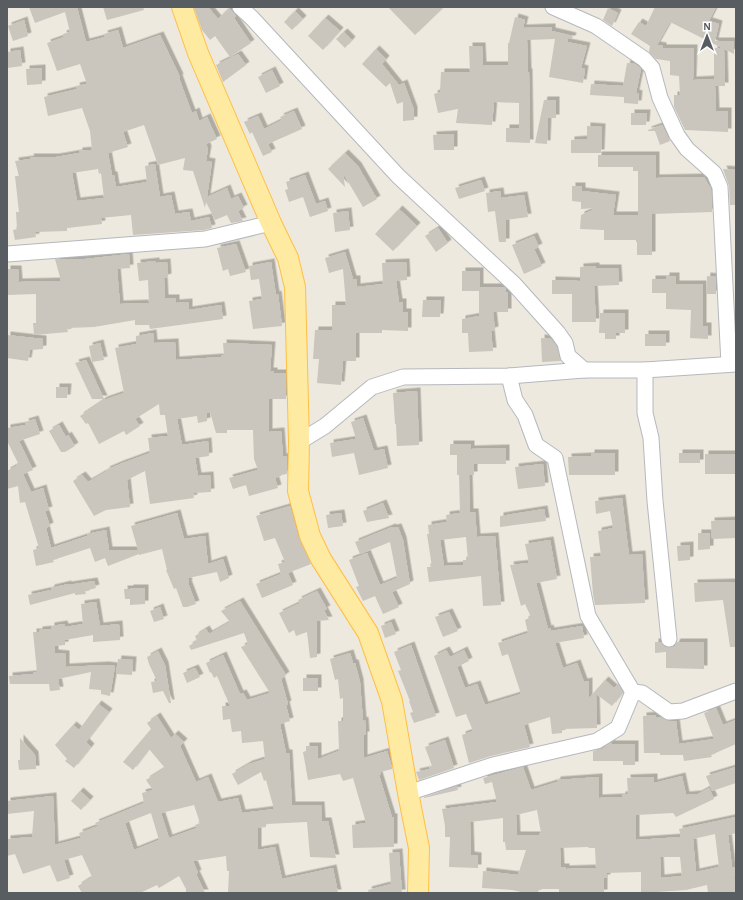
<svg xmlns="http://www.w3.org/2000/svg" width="743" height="900" font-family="'Alegreya Sans',sans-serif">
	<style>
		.building { fill: #cac5bd; fill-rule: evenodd; filter: url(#shadow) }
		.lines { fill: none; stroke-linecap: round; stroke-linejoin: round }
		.minor-casing { stroke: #b5b8bd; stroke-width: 17 }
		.major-casing { stroke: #ffbf45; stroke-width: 22 }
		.minor { stroke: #fff; stroke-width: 15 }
		.major { stroke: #ffeaa1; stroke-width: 20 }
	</style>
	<defs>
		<filter id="shadow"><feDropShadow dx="3.5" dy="-3.5" stdDeviation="0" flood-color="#0004"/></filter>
	</defs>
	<rect width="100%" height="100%" fill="#ede9de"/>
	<g class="building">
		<path d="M29,7H77L86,42L105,37L104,34L118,30L123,48L160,35L180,77L179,78L192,113L196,111L199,121L207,117L217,139L206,144L208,149L206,161L212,162L207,197L227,188L231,199L238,196L244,208L238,211L243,221L231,223L227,215L215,220L206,202L205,208L193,171L183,170L185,158L158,165L144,125L123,132L128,147L108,153L112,175H114L116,187L147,182L145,166L155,164L160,197L171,195L175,214L189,212L191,221L209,217L212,228L204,230L133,235L131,215L101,218L102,224L67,228V231L35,232L36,237L15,240L13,230L17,229L16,212H19L15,176H19L15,161L31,159L30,157H56L79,153V151L92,150L90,131L82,108L48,116L44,97L77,89L76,86L87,84L80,64L57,71L47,43L64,37L63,34L70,32L65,12L35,23ZM98,169L99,174L101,173L104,198L77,201L72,173Z"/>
		<polygon points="103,7 143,7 144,10 107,20"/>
		<polygon points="196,7 208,7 218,19 229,8 236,16 234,18 251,43 230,57 215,36 210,40 202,30 194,8"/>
		<polygon points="388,7 444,7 415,35"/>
		<path d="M655,7H716L709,21L719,24L715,41H734V54L724,49L725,86H715L716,111H728V132L685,130L674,107V95H680L679,76L670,75V61L656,59L649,52L650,46L631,34L639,22L646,26ZM670,22L722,48H714V79L693,80L694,48H663V46L657,45Z"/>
		<polygon points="608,8 618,13 612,26 603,20"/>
		<polygon points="295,11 303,19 292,30 284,22"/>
		<polygon points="515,17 525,20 523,28 552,27 552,31 573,36 572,39 568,39 567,42 587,46 581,68 585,69 583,83 549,77 555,39 527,40 528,72 529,72 530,143 506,142 506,128 519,128 519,103 494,102 492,125 456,123 458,109 438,113 434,94 440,92 441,72 470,72 469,46 482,46 483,65 508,65 508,43 509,43"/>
		<polygon points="325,18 340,31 323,50 308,36"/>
		<polygon points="24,20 28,36 13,41 8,26"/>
		<polygon points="344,32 352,40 345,48 336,39"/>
		<polygon points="376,49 386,59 382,64 399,85 404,83 414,110 414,120 403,121 403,102 397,104 390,83 386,87 362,64"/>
		<polygon points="20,50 22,66 7,68 7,52"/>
		<polygon points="238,54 246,65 223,82 216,65"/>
		<polygon points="627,63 635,64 641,69 636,93 639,94 638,104 624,103 624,97 590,95 591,84 623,86"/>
		<polygon points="42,68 42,84 27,85 26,69"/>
		<polygon points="272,70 280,86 266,93 258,77"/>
		<polygon points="544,100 556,100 556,118 548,118 547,144 535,143"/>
		<polygon points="294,111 302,129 268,144 272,152 263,156 252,132 250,134 244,122 258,116 264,129 282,120 280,117"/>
		<polygon points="631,113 647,113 646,125 631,125"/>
		<polygon points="662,125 670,141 660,145 655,131 648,131 648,130"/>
		<polygon points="587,126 602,127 601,153 571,153 571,140 587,139"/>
		<polygon points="454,134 454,150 434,150 433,135"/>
		<polygon points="345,153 358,166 377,199 363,207 343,173 345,187 328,169"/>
		<polygon points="598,155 656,155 656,178 704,177 711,189 712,212 652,214 652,255 637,255 637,242 636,242 636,240 604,240 604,230 580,229 581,215 597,208 581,209 581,202 572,201 572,186 582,186 582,191 616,195 613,215 638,215 638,171 633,171 633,167 598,167"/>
		<polygon points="723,169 736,170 736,205 730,205 729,186"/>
		<polygon points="305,175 316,204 325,201 328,211 310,217 303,197 289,202 285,190 288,189 286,182"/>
		<polygon points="481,180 485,191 459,199 455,188"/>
		<polygon points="500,191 501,198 524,195 528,217 506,220 506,242 499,242 495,211 488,212 486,193"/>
		<polygon points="399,209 417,226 393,251 375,234"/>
		<polygon points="348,211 350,230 335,232 333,213"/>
		<polygon points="438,228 448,243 436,252 425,236"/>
		<polygon points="534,236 539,247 534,249 542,266 524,274 512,245"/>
		<polygon points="236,244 246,272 230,276 228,269 223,271 217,248"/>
		<polygon points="345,252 353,279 357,279 357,287 383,284 382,263 406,262 407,280 396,281 399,302 403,302 403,312 408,312 408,331 382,330 382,333 356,333 356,361 343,361 341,385 317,383 319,359 313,359 315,330 332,330 332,305 346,305 343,269 329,273 325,258"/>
		<polygon points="129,254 130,268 117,269 120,304 149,303 148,280 139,281 137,263 156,261 156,263 167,262 168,277 164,278 165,298 176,298 176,303 189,302 189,310 221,305 223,319 150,329 149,325 135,325 135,320 94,327 67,328 68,332 34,335 33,323 36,323 36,294 7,295 7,269 18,269 19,282 61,281 55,259 85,259"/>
		<polygon points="271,262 276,295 278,294 282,326 253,329 249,301 262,299 259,279 251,280 249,266"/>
		<polygon points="596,266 596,268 618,268 619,285 594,286 596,322 572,322 572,294 552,294 552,280 580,281 580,267"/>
		<polygon points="462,271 480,271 480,287 504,287 506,288 506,292 508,292 508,312 493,312 495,330 491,331 493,351 469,352 468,333 462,333 462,319 479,316 479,291 462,291"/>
		<polygon points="666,276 676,276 676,284 703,284 703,326 708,326 708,339 690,338 691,310 666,309 666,293 652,293 652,279 666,279"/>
		<polygon points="707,276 716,277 716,294 706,294"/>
		<polygon points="423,300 441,300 440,317 422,317"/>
		<polygon points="600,313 625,313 625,333 616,333 616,339 605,339 605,333 599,333"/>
		<polygon points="153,333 154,343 175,342 176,360 221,357 221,355 224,355 223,343 272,345 270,371 274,371 274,373 286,373 286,399 269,399 269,432 281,431 283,457 287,456 287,474 281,475 281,476 275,478 278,488 249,496 246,485 233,489 229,478 258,470 254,459 253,430 227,430 227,433 216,433 210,412 207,413 207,421 198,423 197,416 177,419 182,445 208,441 209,456 195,458 198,476 210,475 211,492 193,493 194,498 150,504 145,471 127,480 130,507 106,510 94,516 73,481 82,475 88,482 107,471 106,470 120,464 150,453 148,438 168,436 165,415 160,415 159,404 135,419 140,426 126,435 124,431 99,444 88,423 86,424 80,416 104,400 124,393 115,348 136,344 136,336"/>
		<rect x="645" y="334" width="21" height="12"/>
		<polygon points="7,335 43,339 43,349 30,350 28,361 7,358"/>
		<polygon points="541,338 551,339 557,347 561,361 542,362"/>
		<polygon points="100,343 104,360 92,362 89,346"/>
		<polygon points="86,360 104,399 92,399 75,363"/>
		<polygon points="56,387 68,387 67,398 56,398"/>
		<polygon points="417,391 419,445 397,446 396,424 395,424 393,393"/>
		<polygon points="363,418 374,451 384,449 388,468 359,475 354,453 332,457 330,443 356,439 351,422"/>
		<polygon points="35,419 40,434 19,441 33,470 23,474 31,492 43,488 49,510 45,511 50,526 46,528 51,548 87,536 87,534 106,530 109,550 138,550 131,526 177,513 184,539 205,536 208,564 223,559 229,578 220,582 217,572 188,578 189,583 188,583 196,604 187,607 183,607 176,588 174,589 166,570 167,570 162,549 139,555 139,554 108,566 105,558 95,562 90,548 53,560 54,562 36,566 33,550 39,548 25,502 20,503 18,486 7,489 7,471 16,466 16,464 18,463 7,441 7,428 26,425 25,422"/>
		<polygon points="59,425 66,437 68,435 75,446 65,452 61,452 49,431"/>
		<path d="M450,444H471V449L506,448V464H474V475H469L470,512H475L477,537L495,536L501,605L483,606L481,576L429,582L427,567H432L427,534H429L428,525L447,522L446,515L460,513L459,475H457V455H450ZM466,537L468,560H463V565L444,566L440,540Z"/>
		<polygon points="591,453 615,453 615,475 569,475 568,457 591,456"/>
		<rect x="679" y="453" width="21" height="10"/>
		<rect x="705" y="454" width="31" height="20"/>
		<polygon points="543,464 545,486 518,489 515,467"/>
		<polygon points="622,498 629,555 642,554 645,603 595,605 593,594 590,557 601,556 598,531 613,528 610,511 596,514 595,501"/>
		<polygon points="383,503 389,518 367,522 363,511"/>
		<polygon points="290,506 299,539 311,564 288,573 293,585 262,598 256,584 281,574 278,564 285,562 275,538 264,541 256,516"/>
		<polygon points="544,509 546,521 500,527 500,516"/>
		<polygon points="341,513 343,526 328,528 326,515"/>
		<polygon points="736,520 736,538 712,539 711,521"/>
		<polygon points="392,527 393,528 398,527 403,540 410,584 392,592 399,607 383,614 375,596 363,601 356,587 359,586 349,560 367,553 380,585 397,578 390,542 360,554 355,542"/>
		<polygon points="698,533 710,533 710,549 698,550"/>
		<polygon points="550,540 557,579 536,583 548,629 550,628 551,631 582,626 584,638 555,643 563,668 577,663 584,682 589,681 589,698 605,680 614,688 618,684 623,692 612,706 596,694 597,728 562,729 562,733 552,734 550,717 524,725 530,747 491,756 469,763 462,735 473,731 466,714 456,717 434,656 446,650 450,657 464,650 469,661 457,667 465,688 477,684 485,705 521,694 508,654 502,656 498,643 528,633 525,620 531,617 525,604 521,606 510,565 529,563 525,544"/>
		<polygon points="690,545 690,560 678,561 677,546"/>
		<polygon points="94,581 96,588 85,591 86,594 75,595 75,593 30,605 28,595 51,590 51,588 68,584 68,585"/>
		<polygon points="736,582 736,647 730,647 723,600 695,602 694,583"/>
		<polygon points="130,588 145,588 145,604 130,605 130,599 125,599 124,589 130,589"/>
		<polygon points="317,591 327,609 324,610 329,620 317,621 317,657 310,658 307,632 296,636 294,630 289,633 279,613 300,603 298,600"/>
		<path d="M240,601L286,675L281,679L288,704L286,705L290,721L280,724L286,753H289L292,805H321L322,821H328L336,858L310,857L307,822L266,824V827L258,828V850L275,847L282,879L333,868L338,893H228L229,871H227L226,856L193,861L198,873L196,874L205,893H186V889L179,876L159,888L157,885L140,893H82L78,886L92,877L82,855L64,860L70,878L57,882L50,865L23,874L15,854L7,856V839L32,837L34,811L7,814V801L53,796L55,845L81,838L79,833L98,826L95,823L144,803L142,793L153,790L146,780L165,768L149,749L133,770L123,762L151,729L147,723L157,716L171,738L175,734L184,742L180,746L196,782L208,777L218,802L238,798L242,813L274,809L266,780L264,781L261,772L238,785L232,774L249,764L265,759L263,741L242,743L241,731L232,732L230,719L223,720L222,706H230L217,676L214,678L211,672L210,673L206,663L223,655L240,694L243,693L247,700L270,693L241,647L248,644L244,633L191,650L189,646L197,641L195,636L206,629L209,634L230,622L221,611ZM194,805L200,823L195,825L197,828L169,838L161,813ZM151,813L159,840L134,850L125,823Z"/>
		<polygon points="96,602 100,626 119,624 120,640 93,642 93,635 65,640 65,645 55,646 55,653 66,654 66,667 105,665 115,666 110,696 101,694 101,690 89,689 91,672 58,679 60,690 50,691 49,684 10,684 9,676 33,674 33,672 37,672 33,632 39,632 39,630 51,629 51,626 64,624 65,627 83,624 81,604"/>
		<polygon points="160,607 164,619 154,622 150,611"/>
		<polygon points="449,612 458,631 443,637 435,617"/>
		<polygon points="391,622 396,634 385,638 381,626"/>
		<polygon points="655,642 661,642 665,647 670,648 675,646 677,642 704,642 704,669 666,668 666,652 655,653"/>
		<polygon points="411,645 436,716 414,723 410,713 413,712 409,701 410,701 398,671 401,670 394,652"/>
		<polygon points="158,651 165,665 171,703 169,703 163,691 153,693 151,682 157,681 149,664 147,657"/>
		<polygon points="350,653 353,663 355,663 360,682 363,721 365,720 366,735 364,735 364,758 387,751 392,767 392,769 380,772 381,774 379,775 392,817 394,817 394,847 353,848 352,825 366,823 353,778 343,781 340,774 308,780 303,752 306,751 306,746 318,746 318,759 339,751 338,721 343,721 343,698 340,699 338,679 335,680 330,659"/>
		<polygon points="118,659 133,660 132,675 116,674"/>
		<polygon points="195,668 200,677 187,683 183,673"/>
		<rect x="303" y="678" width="15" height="13"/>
		<polygon points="98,704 109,712 86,742 91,747 74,768 65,761 67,759 55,745 73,725 79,730"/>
		<polygon points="716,708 723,725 736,720 736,744 711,755 712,757 684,761 683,755 660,755 660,753 644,753 643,716 656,715 656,718 661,717 669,721 676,721 679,744 714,739 704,713"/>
		<polygon points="20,738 35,755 36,769 19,770 18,760 20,760"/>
		<polygon points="445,740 454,768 419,780 416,772 430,769 429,767 432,766 425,747"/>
		<polygon points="611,743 612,744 635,744 635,765 623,765 623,761 593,761 593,751 602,749"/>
		<path d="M523,767L531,790L557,782V780L599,777V798L622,797V795L628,794L627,778L654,777V783L682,776L686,795L698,794L709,788L714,799L676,817L673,813L636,815V840L681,837L679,829L736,817V833L728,835L732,867H736V876H734L735,893H708L707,885L686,890L641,893V872L606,873L607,878H604V893H559V889H539L538,893H526L512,890L482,888L483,871L518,875L526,850H506L505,842H503V818L470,822L471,855L478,856V868L449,867L450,837H445V826L442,809L497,802L492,782L485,784L483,778ZM537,810L541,833H539V835H517L516,815ZM715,834L719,867L696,872L693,839ZM588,847L589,848H595L596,868L566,869V867H561L560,848ZM660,857H680L682,876L661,878Z"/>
		<polygon points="736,767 736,783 712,791 706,776"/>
		<polygon points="457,786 458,790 424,798 424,797"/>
		<polygon points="80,791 90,800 81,810 71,801"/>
		<polygon points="399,852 402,893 369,893 368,890 391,884 389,853"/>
	</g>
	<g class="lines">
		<defs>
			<g id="minor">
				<polyline points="240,7 252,18 398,176 514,284 558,333 565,343 568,356 584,370"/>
				<polyline points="553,7 596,26 644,59 652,68 660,98 677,135 687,149 714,173 720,187 729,364"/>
				<polyline points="7,254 205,239 271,223"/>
				<polyline points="645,370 645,413 651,438 655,501 669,639"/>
				<polyline points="509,376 515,400 525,415 536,445 555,458 588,616 633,692"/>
				<polyline points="299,442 325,426 372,387 403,377 509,376 584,370 645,370 736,364"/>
				<polyline points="408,793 493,765 597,741 618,728 633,692 642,693 669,712 683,711 736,691"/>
			</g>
			<polyline id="major" points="182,7 198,53 271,223 288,258 295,287 299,442 298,491 310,536 321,559 368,633 392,701 408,793 419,848 418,893"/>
		</defs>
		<use href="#minor" class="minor-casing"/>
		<use href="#major" class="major-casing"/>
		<use href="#minor" class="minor"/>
		<use href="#major" class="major"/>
	</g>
	<rect width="743" height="900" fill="none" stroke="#585d61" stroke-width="16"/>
	<g transform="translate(707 36)" stroke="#ffffff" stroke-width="3" paint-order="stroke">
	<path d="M0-3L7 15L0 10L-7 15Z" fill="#585d61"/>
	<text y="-6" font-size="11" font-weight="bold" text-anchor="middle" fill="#585d61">N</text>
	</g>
</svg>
